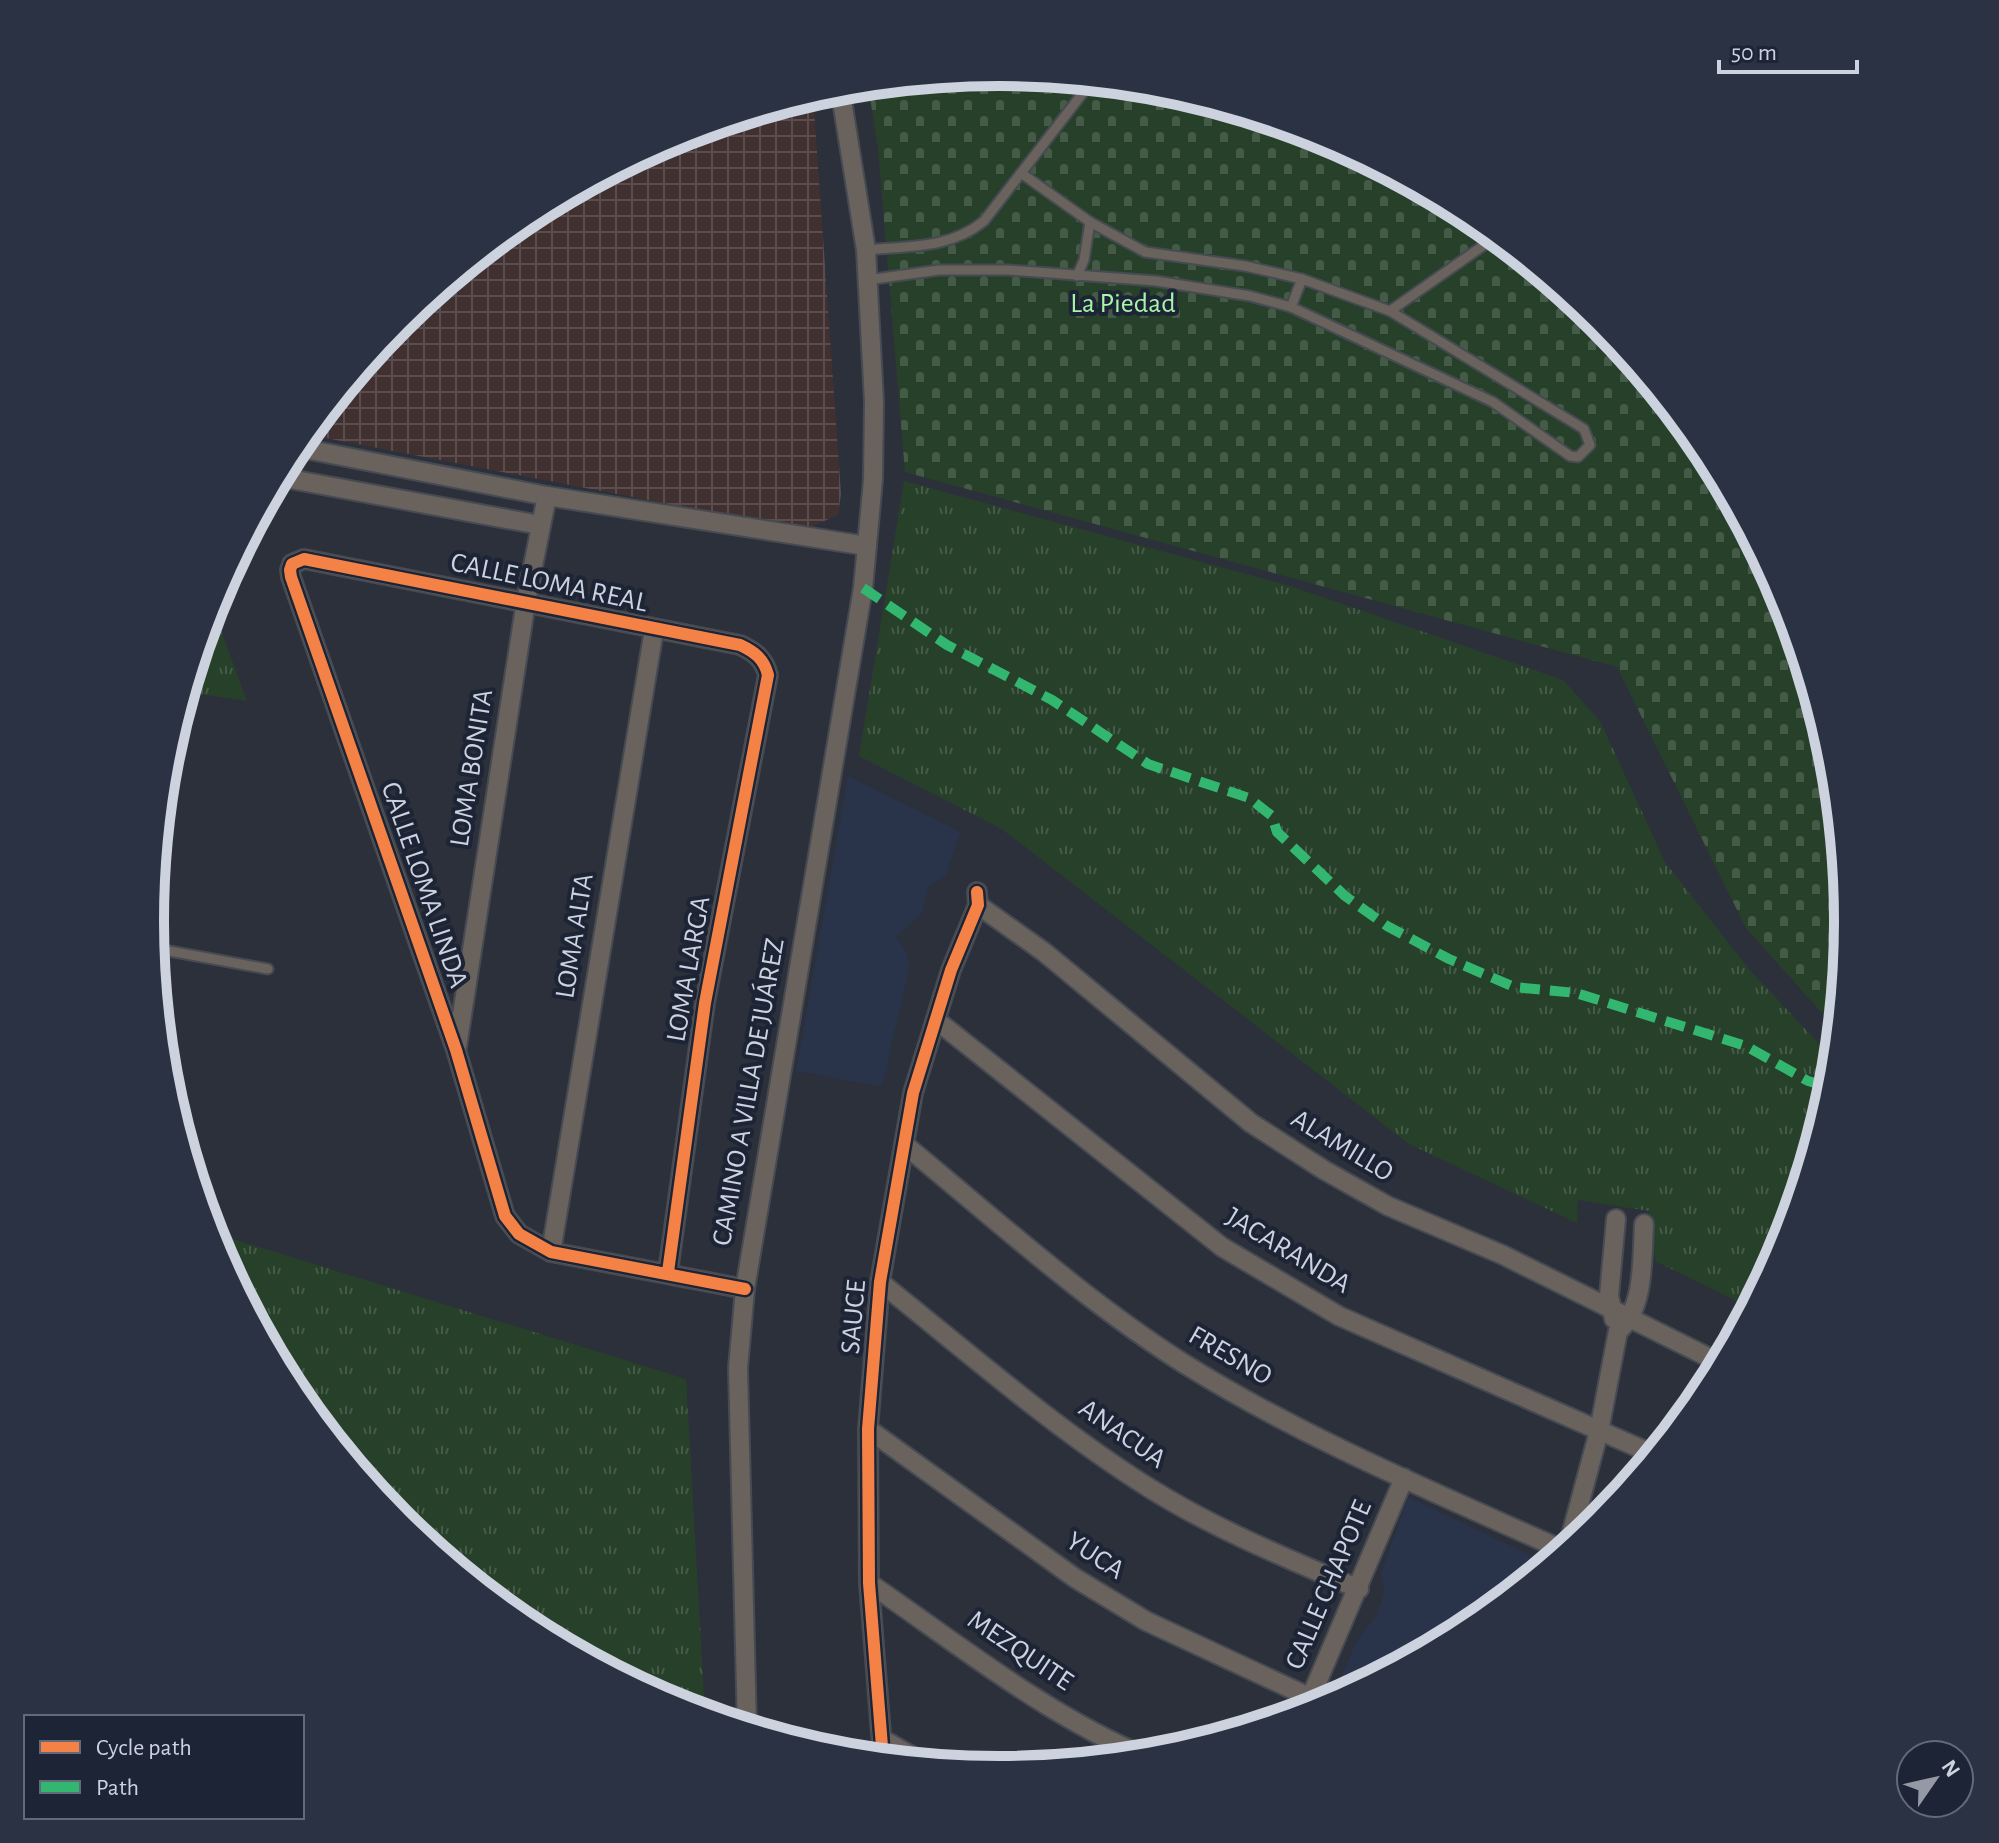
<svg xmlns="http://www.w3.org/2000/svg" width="1999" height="1843" font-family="'Alegreya Sans',sans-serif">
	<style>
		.built { fill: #29334a }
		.industrial { fill: url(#industrial-grid) }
		.grass { fill: url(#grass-tufts) }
		.cemetery { fill: url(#cemetery-stones) }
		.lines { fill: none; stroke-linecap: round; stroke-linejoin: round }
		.lane-casing { stroke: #464b53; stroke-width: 13 }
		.street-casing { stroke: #464b53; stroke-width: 22 }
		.lane { stroke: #69625d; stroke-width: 9 }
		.street { stroke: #69625d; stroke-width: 18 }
		.quiet { stroke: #33b770; stroke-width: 10; stroke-dasharray: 20 10; stroke-linecap: butt }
		.cycleway-casing { stroke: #1c2436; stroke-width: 17 }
		.cycleway { stroke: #f48246; stroke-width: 12 }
		.labels { text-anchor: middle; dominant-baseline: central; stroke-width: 8; stroke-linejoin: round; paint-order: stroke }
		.park-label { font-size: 28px; fill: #a8f5a7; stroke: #1c2436 }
		.street-label { font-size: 28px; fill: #ccd2de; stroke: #1c2436 }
		.rim { fill: none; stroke: #ccd2de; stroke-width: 10 }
	</style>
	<defs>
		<pattern id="industrial-grid" width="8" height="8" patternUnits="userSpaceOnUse" patternTransform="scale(2)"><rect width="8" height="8" fill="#413030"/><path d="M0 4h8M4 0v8" fill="none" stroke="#5b4d4e"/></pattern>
		<pattern id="grass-tufts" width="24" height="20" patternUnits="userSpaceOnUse" patternTransform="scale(2)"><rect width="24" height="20" fill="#274029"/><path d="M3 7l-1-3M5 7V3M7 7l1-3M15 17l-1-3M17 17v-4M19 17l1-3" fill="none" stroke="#455b48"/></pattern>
		<pattern id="cemetery-stones" width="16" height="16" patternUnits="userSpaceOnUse" patternTransform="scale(2)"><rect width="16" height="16" fill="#274029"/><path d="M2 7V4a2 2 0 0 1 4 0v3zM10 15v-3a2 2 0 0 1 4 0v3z" fill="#455b48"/></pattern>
	</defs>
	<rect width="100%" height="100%" fill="#2b303a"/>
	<g class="built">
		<polygon points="848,776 961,832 946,875 928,887 923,912 896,937 906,951 910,965 882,1087 796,1071"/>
		<polygon points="1408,1497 1543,1561 1538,1573 1471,1628 1329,1704 1357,1640 1376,1616 1384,1593 1381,1573"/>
	</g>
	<polygon class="industrial" points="813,95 841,494 838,515 804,530 305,434 399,320 528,215 675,136"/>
	<g class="grass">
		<polygon points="904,481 1290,586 1563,680 1600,721 1665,862 1748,968 1835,1061 1833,1088 1784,1247 1751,1308 1655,1261 1649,1211 1578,1200 1577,1223 1409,1144 1002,829 859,756"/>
		<polygon points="212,606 247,701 186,692"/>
		<polygon points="210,1232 686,1379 705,1715 674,1706 527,1628 398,1522 293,1393"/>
	</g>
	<polygon class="cemetery" points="1000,72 1166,88 1325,137 1472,215 1601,321 1706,450 1785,597 1833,756 1849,922 1838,1031 1746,928 1617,667 905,472 878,148 868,85"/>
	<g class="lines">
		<defs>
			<g id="lane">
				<path d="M866,250C908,246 950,249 984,221L1092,81"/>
				<polyline points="1077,276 1084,260 1090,222"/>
				<polyline points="867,280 939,270 1008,270 1156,281 1250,296 1291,307 1493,402 1570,456 1578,457 1590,445 1584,429 1390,311 1302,279 1245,266 1145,252 1090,222 1021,173"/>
				<polyline points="1291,307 1302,279"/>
				<polyline points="1390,311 1497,236"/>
				<polyline points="153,948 268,969"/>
			</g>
			<g id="street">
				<polyline points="295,447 547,496 867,546"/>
				<polyline points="279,477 540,525"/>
				<polyline points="978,905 1044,952 1251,1123 1324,1170 1388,1206 1503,1255 1722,1364"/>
				<polyline points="936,1020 1222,1247 1339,1316 1655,1455"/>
				<polyline points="457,1047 526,601 547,496"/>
				<path d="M905,1145C995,1219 1084,1300 1183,1363C1303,1438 1436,1493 1565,1551"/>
				<polyline points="551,1252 654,630"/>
				<path d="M668,1272L705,1003L768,675C764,659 755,652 740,645L304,559L292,564L290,570L291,577L456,1050L505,1216L519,1234L551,1252L745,1289"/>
				<path d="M880,1282C969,1353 1055,1429 1151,1489C1217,1530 1288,1559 1359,1589"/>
				<polyline points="1614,1319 1609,1296 1616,1219"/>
				<polyline points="868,1429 1075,1578 1146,1621 1311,1698"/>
				<path d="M1567,1550L1599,1431L1618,1331C1645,1309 1642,1257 1644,1224"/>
				<path d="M869,1583C958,1644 1046,1715 1146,1757"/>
				<polyline points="1304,1713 1404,1478"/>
				<polyline points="747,1728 738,1368 745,1289 863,588 873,480 874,402 866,250 840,88"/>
				<polyline points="882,1739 926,1764"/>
				<polyline points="883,1759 869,1583 868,1429 880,1282 913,1093 951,970 978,905 977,892"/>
			</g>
		</defs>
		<use href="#lane" class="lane-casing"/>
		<use href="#street" class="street-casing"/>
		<use href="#lane" class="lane"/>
		<use href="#street" class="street"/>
		<polyline class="quiet" points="863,588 947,645 1052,700 1148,764 1249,798 1272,816 1277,832 1345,896 1387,926 1449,959 1514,987 1576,993 1746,1046 1808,1081 1833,1088"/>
		<defs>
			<g id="cycleway">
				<path d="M668,1272L705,1003L768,675C764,659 755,652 740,645L304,559L292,564L290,570L291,577L456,1050L505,1216L519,1234L551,1252L745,1289"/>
				<polyline points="883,1759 869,1583 868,1429 880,1282 913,1093 951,970 978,905 977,892"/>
			</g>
		</defs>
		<use href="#cycleway" class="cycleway-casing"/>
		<use href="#cycleway" class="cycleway"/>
	</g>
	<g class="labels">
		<g class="park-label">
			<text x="1123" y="304">La Piedad</text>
		</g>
		<g class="street-label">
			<text transform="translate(549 583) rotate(12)">CALLE LOMA REAL</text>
			<text transform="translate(472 768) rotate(-81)">LOMA BONITA</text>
			<text transform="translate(424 885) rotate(71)">CALLE LOMA LINDA</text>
			<text transform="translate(575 936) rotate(-81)">LOMA ALTA</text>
			<text transform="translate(689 969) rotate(-80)">LOMA LARGA</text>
			<text transform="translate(749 1092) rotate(-80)">CAMINO A VILLA DE JUÁREZ</text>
			<text transform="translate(1342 1146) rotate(31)">ALAMILLO</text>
			<text transform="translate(1288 1251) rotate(31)">JACARANDA</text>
			<text transform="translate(854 1317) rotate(-85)">SAUCE</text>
			<text transform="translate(1230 1356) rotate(30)">FRESNO</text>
			<text transform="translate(1122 1434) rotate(35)">ANACUA</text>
			<text transform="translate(1095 1556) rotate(33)">YUCA</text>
			<text transform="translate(1329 1585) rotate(-67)">CALLE CHAPOTE</text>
			<text transform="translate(1020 1651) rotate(34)">MEZQUITE</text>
		</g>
	</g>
	<path d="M0 0H1999V1843H0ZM164 921a835 835 0 1 1 1670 0a835 835 0 1 1-1670 0Z" fill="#2a3243" fill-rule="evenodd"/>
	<path class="rim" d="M164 921a835 835 0 1 1 1670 0a835 835 0 1 1-1670 0Z"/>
	<rect x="24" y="1715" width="280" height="104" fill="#1c2436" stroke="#626a79" stroke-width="2"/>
	<rect x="40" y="1741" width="40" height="12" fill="#f48246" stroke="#626a79" stroke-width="2"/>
	<text x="96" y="1755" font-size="24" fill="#ccd2de">Cycle path</text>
	<rect x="40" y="1781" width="40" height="12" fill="#33b770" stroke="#626a79" stroke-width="2"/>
	<text x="96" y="1795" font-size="24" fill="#ccd2de">Path</text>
	<g transform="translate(1935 1779) rotate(56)"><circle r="38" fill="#1c2436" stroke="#626a79" stroke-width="2"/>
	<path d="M0-6L14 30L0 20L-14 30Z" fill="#9499a5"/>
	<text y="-12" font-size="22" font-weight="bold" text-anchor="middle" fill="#ccd2de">N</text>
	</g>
	<path d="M1719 60v12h138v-12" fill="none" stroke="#ccd2de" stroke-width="4"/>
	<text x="1731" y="60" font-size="24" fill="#ccd2de" stroke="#1c2436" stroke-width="6" paint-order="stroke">50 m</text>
</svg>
